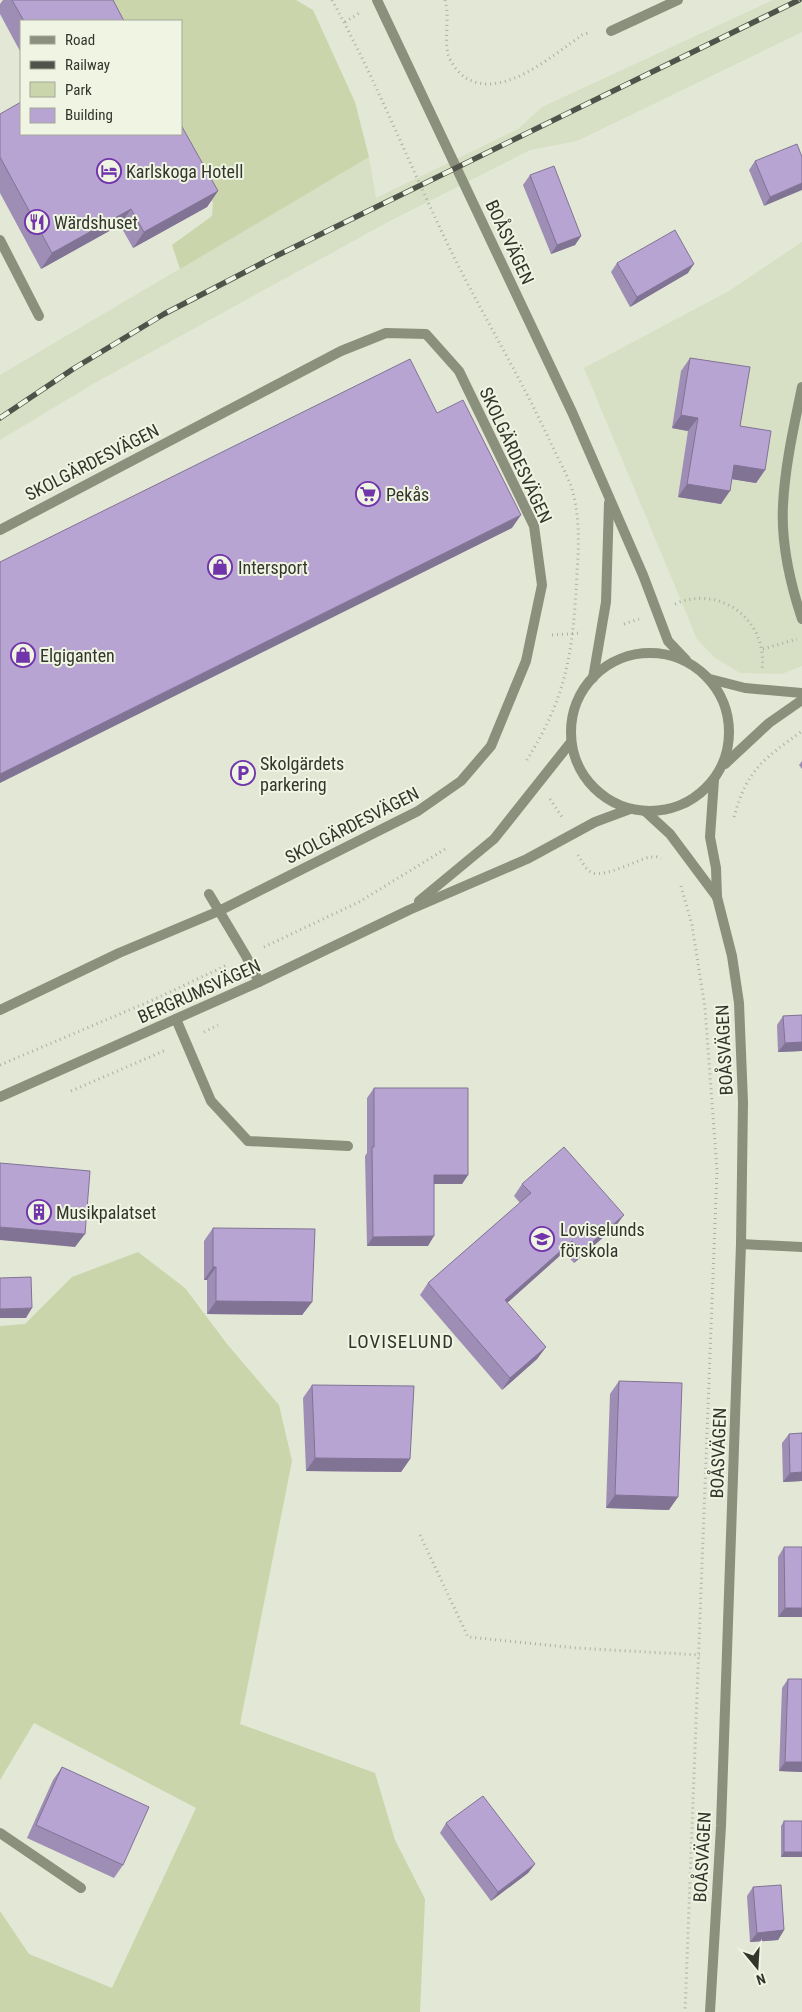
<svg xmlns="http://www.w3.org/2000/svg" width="802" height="2012" font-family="'Roboto Condensed',sans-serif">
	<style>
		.built { fill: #d7dfc5 }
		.green { fill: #cad5ab }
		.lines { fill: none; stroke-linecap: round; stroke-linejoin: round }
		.path { stroke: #abb0a0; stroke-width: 3; stroke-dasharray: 1 4; stroke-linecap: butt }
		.service { stroke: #8a907b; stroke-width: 10 }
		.minor { stroke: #8a907b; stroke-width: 10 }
		.tertiary { stroke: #8a907b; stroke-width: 10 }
		.rail-casing { stroke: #505349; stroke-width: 5.5 }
		.rail { stroke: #eff5e2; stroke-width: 4; stroke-dasharray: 11; stroke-linecap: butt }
		.wall { fill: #9e8db5 }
		.shaded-wall { fill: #817394 }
		.building { fill: #b8a4d3; stroke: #817394 }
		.labels { text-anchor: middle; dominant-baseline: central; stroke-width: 4; stroke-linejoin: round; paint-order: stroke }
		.poi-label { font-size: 18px; fill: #33352d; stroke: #eff5e2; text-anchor: start }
		.street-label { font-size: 18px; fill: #33352d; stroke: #eff5e2 }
		.neighbourhood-label { font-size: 19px; letter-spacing: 1px; fill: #33352d; stroke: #eff5e2 }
	</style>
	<rect width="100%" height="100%" fill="#e2e8d5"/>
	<g class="built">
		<polygon points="773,0 802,0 802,32 577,141 530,150 388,222 93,384 0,440 0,375 369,157 376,198 518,129 542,107"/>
		<polygon points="802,242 802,666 782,674 740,673 714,657 697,639 584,368 729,291"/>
	</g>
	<g class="green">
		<polygon points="101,0 296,0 313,10 355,102 369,157 180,269 172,245 212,216 213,203 175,134 181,134 181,21 113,21"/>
		<polygon points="138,1252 185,1288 227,1344 279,1405 292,1461 240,1724 375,1773 395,1840 425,1899 420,2012 0,2012 0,1911 29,1954 112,1988 196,1808 34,1723 0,1780 0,1326 25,1324 72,1277"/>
	</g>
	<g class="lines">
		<g class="path">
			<path d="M332,0C376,80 410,166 450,249C481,312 518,373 548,437C555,453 565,470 571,486C580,513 579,545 577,573C573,651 568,695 525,763"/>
			<path d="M445,0C450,18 444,37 448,54C450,62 459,74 466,78C502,100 552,56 582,35L591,32"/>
			<polyline points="345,22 361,12"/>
			<path d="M675,604C720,584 768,620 762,669"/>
			<polyline points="624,624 639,619"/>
			<polyline points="552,635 581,633"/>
			<polyline points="763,649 797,639"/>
			<polyline points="550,799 562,817"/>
			<path d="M734,817C747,769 764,759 802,731"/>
			<path d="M578,855C582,861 585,870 593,873C605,877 636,861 649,857H657L661,859"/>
			<polyline points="681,886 692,925 705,1008 717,1170 685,2012"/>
			<polyline points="264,947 359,902 447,848"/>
			<polyline points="204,1032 218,1025"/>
			<polyline points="0,1065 155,999 227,965"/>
			<polyline points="71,1091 166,1050"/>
			<polyline points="420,1535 468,1637 576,1648 700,1655"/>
		</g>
		<g class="service">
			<polyline points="0,240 39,316"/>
			<polyline points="0,530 341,351 386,333 426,334 459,371 534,526 542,585 526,661 491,746 461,781 418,811 219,911 119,953 0,1010"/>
			<polyline points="209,894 246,956 259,982"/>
			<polyline points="176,1019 211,1101 248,1141 348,1146"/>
			<polyline points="0,1833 81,1888"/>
		</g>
		<g class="minor">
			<polyline points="611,31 678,0"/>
			<path d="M802,387C794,426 785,465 783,505C781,543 790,583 802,619"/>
			<polyline points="645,811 670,834 717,897"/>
			<polyline points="741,1244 802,1247"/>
			<polyline points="710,2012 721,1826 741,1244 743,1102 739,1003 732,956 717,897 716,868 710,837 714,780"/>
		</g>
		<g class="tertiary">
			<polyline points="377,0 572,412 643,575 668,641 686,660"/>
			<circle cx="650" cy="732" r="79"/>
			<polyline points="593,678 606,602 609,503"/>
			<polyline points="710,679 745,688 802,693"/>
			<polyline points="725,764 769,723 802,700"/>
			<polyline points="419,901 494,839 571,742"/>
			<polyline points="0,1097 259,982 409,910 527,859 595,822 630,809"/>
		</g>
		<defs>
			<polyline id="rail" points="0,418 73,369 164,314 272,258 799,0"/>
		</defs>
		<use href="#rail" class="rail-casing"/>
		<use href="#rail" class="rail"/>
	</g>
	<g class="wall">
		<polygon points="3,0 113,0 124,21 21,21 21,53 0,14 0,4"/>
		<polygon points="0,114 218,191 207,207 133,248 120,225 41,269 0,193"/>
		<polygon points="802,157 764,206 749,170 755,161"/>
		<polygon points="530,175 581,236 575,245 551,254 523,185"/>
		<polygon points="617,263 688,273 630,307 611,272"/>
		<polygon points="690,358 740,426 765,470 756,483 732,479 721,504 678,497 688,431 672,428 681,371"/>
		<polygon points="802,761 802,769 799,765"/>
		<polygon points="802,1015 802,1051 778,1052 777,1025 783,1016"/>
		<polygon points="374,1088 468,1175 462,1184 434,1184 428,1246 367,1246 365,1156 367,1153 367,1098"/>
		<polygon points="522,1184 615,1227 574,1263 564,1252 507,1303 546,1347 537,1359 502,1390 420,1295 428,1283 520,1203 514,1196"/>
		<polygon points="213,1228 312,1302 302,1315 207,1314 207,1280 204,1280 204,1241"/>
		<polygon points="619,1381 669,1510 606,1508 610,1394"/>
		<polygon points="312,1385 410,1459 401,1472 306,1471 303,1398"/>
		<polygon points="802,1433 802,1481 783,1482 782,1443 789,1434"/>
		<polygon points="784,1547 802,1547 802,1617 778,1617 778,1557"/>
		<polygon points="788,1679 802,1772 779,1771 782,1688"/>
		<polygon points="62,1767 123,1865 114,1878 27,1838 53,1780"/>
		<polygon points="784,1821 802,1821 802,1857 781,1857 781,1826"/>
		<polygon points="446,1823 535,1864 528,1873 491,1901 440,1833"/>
		<polygon points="753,1887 784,1930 778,1940 750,1942 747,1896"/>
	</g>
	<g class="shaded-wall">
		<polygon points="802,183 802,190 764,206 770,197"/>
		<polygon points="218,191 207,207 133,248 144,232"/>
		<polygon points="131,209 120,225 41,269 52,253"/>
		<polygon points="581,236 575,245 551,254 557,245"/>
		<polygon points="694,264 688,273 630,307 637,297"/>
		<polygon points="681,415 698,418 688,431 672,428"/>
		<polygon points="734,465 765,470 756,483 725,478"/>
		<polygon points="687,484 730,491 721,504 678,497"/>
		<polygon points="521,515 512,528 0,783 0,774"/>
		<polygon points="802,1042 802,1051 778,1052 785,1043"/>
		<polygon points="434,1175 468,1175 462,1184 427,1184"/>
		<polygon points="624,1215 615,1227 574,1263 582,1251"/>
		<polygon points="0,1227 85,1234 75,1247 0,1240"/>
		<polygon points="434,1236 428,1246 367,1246 373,1237"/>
		<polygon points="572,1241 564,1252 497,1312 505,1300"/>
		<polygon points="213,1267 216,1267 207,1280 204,1280"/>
		<polygon points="216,1301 312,1302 302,1315 207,1314"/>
		<polygon points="32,1308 26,1318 0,1318 0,1309"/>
		<polygon points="546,1347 537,1359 502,1390 510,1378"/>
		<polygon points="315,1458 410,1459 401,1472 306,1471"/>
		<polygon points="802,1472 802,1481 783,1482 790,1473"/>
		<polygon points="615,1495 678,1497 669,1510 606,1508"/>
		<polygon points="785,1608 802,1608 802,1617 778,1617"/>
		<polygon points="785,1762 802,1762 802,1772 779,1771"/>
		<polygon points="784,1852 802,1852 802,1857 781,1857"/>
		<polygon points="535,1864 528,1873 491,1901 498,1892"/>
		<polygon points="784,1930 778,1940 750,1942 757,1933"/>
	</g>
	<g class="building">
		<polygon points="12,0 113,0 124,21 24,21"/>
		<polygon points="21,102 21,134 181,134 181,125 218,191 144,232 131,209 52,253 0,157 0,114"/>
		<polygon points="797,144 802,157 802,183 770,197 755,161"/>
		<polygon points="554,166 581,236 557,245 530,175"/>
		<polygon points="675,230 694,264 637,297 617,263"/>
		<polygon points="690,358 750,367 740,426 771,431 765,470 734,465 730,491 687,484 698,418 681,415"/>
		<polygon points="410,359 437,413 463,400 521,515 0,774 0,562"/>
		<polygon points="802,1015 802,1042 785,1043 783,1016"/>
		<polygon points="374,1088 468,1088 468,1175 434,1175 434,1236 373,1237 372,1147 374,1147"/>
		<polygon points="564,1147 624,1215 582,1251 572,1241 505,1300 546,1347 510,1378 428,1283 531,1193 522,1184"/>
		<polygon points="0,1163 90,1171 85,1234 0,1227"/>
		<polygon points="213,1228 315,1229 312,1302 216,1301 216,1267 213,1267"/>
		<polygon points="31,1277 32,1308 0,1309 0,1278"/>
		<polygon points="619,1381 682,1383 678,1497 615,1495"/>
		<polygon points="312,1385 414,1386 410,1459 315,1458"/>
		<polygon points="802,1433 802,1472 790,1473 789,1434"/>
		<polygon points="784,1547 802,1547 802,1608 785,1608"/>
		<polygon points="788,1679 802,1679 802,1762 785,1762"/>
		<polygon points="62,1767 149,1807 123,1865 36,1825"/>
		<polygon points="483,1796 535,1864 498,1892 446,1823"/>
		<rect x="784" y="1821" width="18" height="31"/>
		<polygon points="781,1885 784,1930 757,1933 753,1887"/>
	</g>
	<defs>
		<symbol id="hotel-ring" viewBox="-11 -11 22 22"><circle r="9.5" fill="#eff5e2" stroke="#7134aa" stroke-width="1.5"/><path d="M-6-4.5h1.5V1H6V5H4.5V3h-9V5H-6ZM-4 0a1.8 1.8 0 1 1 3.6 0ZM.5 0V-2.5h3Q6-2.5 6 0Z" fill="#7134aa"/></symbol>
		<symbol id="restaurant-ring" viewBox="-11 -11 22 22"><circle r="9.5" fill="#eff5e2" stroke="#7134aa" stroke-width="1.5"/><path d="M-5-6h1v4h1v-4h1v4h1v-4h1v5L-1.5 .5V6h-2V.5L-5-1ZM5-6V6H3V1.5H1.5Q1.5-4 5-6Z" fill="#7134aa"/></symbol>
		<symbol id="supermarket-ring" viewBox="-11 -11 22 22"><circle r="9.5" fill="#eff5e2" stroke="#7134aa" stroke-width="1.5"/><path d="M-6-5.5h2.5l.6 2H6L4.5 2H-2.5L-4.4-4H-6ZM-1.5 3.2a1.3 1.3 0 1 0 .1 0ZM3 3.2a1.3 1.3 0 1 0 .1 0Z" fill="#7134aa"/></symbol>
		<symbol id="shop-ring" viewBox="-11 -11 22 22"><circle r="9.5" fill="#eff5e2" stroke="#7134aa" stroke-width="1.5"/><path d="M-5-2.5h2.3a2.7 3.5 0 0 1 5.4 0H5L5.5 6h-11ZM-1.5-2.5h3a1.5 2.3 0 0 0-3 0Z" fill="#7134aa"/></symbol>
		<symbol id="parking-ring" viewBox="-11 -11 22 22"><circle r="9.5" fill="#eff5e2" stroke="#7134aa" stroke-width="1.5"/><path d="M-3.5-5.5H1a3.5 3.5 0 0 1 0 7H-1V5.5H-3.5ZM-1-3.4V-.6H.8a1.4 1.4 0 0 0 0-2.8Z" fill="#7134aa"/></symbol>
		<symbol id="building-ring" viewBox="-11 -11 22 22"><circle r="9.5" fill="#eff5e2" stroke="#7134aa" stroke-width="1.5"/><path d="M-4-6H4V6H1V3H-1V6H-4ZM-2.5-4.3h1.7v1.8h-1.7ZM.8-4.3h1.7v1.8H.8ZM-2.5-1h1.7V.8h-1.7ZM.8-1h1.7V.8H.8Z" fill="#7134aa"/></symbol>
		<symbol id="school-ring" viewBox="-11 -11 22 22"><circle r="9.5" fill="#eff5e2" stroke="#7134aa" stroke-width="1.5"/><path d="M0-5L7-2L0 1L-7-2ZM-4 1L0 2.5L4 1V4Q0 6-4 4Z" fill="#7134aa"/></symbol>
	</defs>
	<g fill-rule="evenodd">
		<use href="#hotel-ring" x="95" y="157" width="28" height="28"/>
		<use href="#restaurant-ring" x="23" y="208" width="28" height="28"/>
		<use href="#supermarket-ring" x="354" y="480" width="28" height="28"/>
		<use href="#shop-ring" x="206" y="553" width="28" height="28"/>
		<use href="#shop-ring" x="9" y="641" width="28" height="28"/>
		<use href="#parking-ring" x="229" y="759" width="28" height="28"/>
		<use href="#building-ring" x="25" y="1198" width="28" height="28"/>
		<use href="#school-ring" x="528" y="1225" width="28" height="28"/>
	</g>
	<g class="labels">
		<g class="poi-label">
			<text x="126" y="171">Karlskoga Hotell</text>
			<text x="54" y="222">Wärdshuset</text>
			<text x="386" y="494">Pekås</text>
			<text x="238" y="567">Intersport</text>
			<text x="40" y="655">Elgiganten</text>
			<text x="260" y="763">Skolgärdets<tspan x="260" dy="21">parkering</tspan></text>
			<text x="56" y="1212">Musikpalatset</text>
			<text x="560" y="1229">Loviselunds<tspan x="560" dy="21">förskola</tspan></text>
		</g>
		<g class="street-label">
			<text transform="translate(510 242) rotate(65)">BOÅSVÄGEN</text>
			<text transform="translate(516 455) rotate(65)">SKOLGÄRDESVÄGEN</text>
			<text transform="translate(92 462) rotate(-27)">SKOLGÄRDESVÄGEN</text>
			<text transform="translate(352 825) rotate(-27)">SKOLGÄRDESVÄGEN</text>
			<text transform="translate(199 991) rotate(-24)">BERGRUMSVÄGEN</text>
			<text transform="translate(724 1050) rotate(-93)">BOÅSVÄGEN</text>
			<text transform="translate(718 1453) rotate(-88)">BOÅSVÄGEN</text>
			<text transform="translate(702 1857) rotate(-87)">BOÅSVÄGEN</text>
		</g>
		<g class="neighbourhood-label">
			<text x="401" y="1341">LOVISELUND</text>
		</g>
	</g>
	<rect x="20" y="20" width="162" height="115" fill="#eff5e2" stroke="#a4a89a"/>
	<rect x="30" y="36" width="25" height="8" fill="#8a907b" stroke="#a4a89a"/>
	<text x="65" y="45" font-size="15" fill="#33352d">Road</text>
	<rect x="30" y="61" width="25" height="8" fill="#505349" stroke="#a4a89a"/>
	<text x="65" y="70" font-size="15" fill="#33352d">Railway</text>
	<rect x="30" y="82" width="25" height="15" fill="#cad5ab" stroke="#a4a89a"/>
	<text x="65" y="95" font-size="15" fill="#33352d">Park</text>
	<rect x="30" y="108" width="25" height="15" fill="#b8a4d3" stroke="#a4a89a"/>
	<text x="65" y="120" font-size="15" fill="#33352d">Building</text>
	<g transform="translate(757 1967) rotate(162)" stroke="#eff5e2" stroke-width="4" paint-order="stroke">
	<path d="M0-4L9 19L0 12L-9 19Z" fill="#33352d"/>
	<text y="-8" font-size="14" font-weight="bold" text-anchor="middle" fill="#33352d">N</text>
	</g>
</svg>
